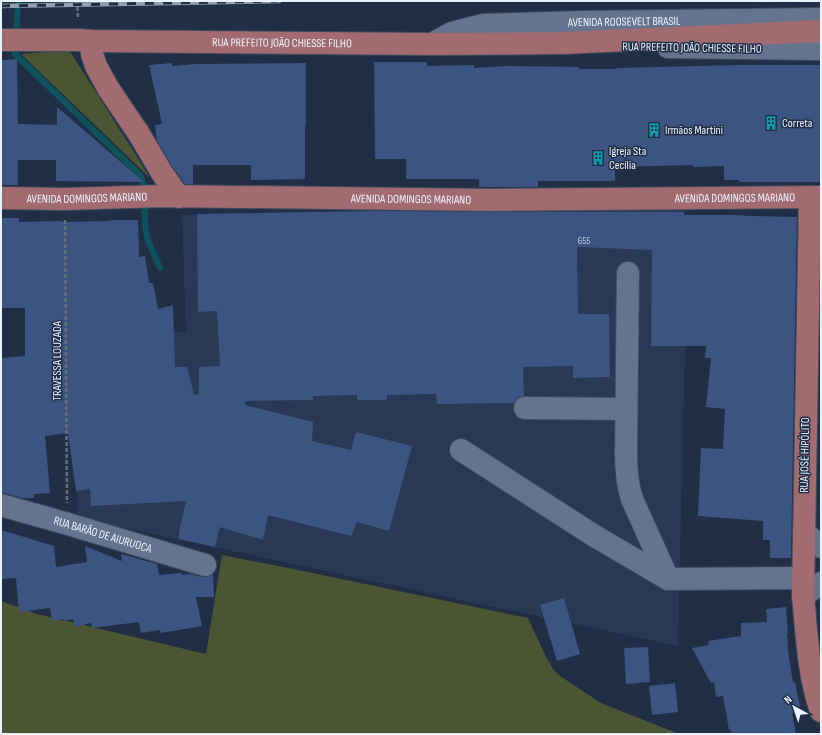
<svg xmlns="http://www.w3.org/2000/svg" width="822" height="735" font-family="'Sofia Sans Condensed',sans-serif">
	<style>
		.built { fill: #283955 }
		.green { fill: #4b5433 }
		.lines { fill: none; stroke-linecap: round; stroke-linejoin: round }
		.stream { stroke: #0e5359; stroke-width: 6 }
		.building { fill: #3b5481 }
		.minor-casing { stroke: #404c5e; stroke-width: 24 }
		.major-casing { stroke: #404c5e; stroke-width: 24 }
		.path { stroke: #626e82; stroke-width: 2.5; stroke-dasharray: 4 2; stroke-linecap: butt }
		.minor { stroke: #64748f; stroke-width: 22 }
		.major { stroke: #a16b70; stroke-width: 22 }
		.rail-casing { stroke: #939eaf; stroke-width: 4.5 }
		.rail { stroke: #212f46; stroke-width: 3; stroke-dasharray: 9; stroke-linecap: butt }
		.labels { text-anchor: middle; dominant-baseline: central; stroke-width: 3; stroke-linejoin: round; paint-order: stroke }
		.number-label { font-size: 10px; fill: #becadf }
		.street-label { font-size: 12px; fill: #eaf2fe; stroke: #212f46 }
		.poi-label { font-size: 12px; fill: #eaf2fe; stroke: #212f46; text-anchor: start }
	</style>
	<rect width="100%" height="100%" fill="#212f46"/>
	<polygon class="built" points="684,206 683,249 685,346 678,646 77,518 79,335 186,332 182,215"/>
	<g class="green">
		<polygon points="69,50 134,152 150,178 21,54"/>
		<polygon points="222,555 303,571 528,618 546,657 553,669 560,676 601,703 679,734 1,734 1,601 37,614 206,654"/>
	</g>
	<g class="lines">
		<polyline class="stream" points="18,1 15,54 140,175 144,185 145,222 147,238 160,268"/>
	</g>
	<g class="building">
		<polygon points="17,59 18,124 57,125 57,107 144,182 56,181 56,160 18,160 18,185 1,185 1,60"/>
		<polygon points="374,62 427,62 427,66 474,65 474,68 506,66 579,67 579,69 616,69 616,68 739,65 821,65 821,182 739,182 739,180 724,180 724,166 693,167 693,165 615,167 615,181 538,181 538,187 479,187 479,179 406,179 406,159 375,159"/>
		<polygon points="172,63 172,66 195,64 306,63 306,125 305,125 305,179 251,180 251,165 193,165 193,184 185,184 172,166 157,141 155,125 162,124 149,65"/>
		<polygon points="372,211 492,212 684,212 684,215 733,215 752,216 797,217 791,558 770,558 770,540 763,540 763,521 698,516 701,448 723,449 725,409 706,407 711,358 705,358 706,346 651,346 652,250 577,247 578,314 609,314 610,377 573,378 573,366 523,367 524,396 519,397 514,403 437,404 436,394 387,395 387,400 357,400 357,395 313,396 313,400 245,401 245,405 313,422 312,441 351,450 356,432 412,446 389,531 357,522 351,536 268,515 263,540 220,527 215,547 179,539 179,532 186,501 91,506 90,489 76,491 68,433 45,436 50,493 34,494 34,498 23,498 4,493 1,493 1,358 25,356 25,308 1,308 1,218 19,218 19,222 61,221 61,222 111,221 111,220 138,220 139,257 145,256 149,283 153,283 158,309 173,305 175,367 187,367 194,395 199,394 199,367 220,366 217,311 198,312 197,214"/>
		<polygon points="1,530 54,546 56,567 87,562 85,546 122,561 121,554 157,564 159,575 182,573 182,575 192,574 201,577 207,577 213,574 214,597 196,597 202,626 161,633 160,630 141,633 139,622 92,628 91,623 75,627 73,619 64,621 64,619 52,621 50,608 19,612 16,578 1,579"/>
		<polygon points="564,598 580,654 557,661 540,605"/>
		<polygon points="786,607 788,634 787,634 788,650 793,683 795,682 801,711 792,713 796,734 732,734 730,729 729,730 723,696 716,697 714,682 711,683 692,648 709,645 708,641 741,636 741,623 767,622 766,609"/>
		<polygon points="648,647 650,682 626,684 624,648"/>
		<polygon points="675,683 678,712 652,715 649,686"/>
	</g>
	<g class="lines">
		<defs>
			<g id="minor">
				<path id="s1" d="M432,44L452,33L483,25L582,22L821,19"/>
				<polyline points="668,47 821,49"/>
				<path d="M628,273L626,453C626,469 627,484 632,499L668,579"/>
				<polyline points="525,408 626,409"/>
				<polyline points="461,450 593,535 668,579 804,578"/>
				<path id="s2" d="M1,505L68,524L205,565"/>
				<polyline points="804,532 821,547"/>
				<polyline points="803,596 821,583"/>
			</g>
			<g id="major">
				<path id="s3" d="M1,40H78L92,41L432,44L563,43L821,31"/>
				<polyline points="92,41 92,54 96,66 108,88 139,134 162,173 179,197"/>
				<path d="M810,197L803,596C807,635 808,674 821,711"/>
				<path id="s4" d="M1,198L65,199L163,196L492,200L821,197"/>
			</g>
		</defs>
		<use href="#minor" class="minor-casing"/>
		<use href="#major" class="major-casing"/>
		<g class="path">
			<polyline points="77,1 78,18"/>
			<polyline points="65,220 67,503"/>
		</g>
		<use href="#minor" class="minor"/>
		<use href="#major" class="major"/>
		<defs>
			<polyline id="rail" points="1,6 279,1"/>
		</defs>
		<use href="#rail" class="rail-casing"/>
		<use href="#rail" class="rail"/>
	</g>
	<defs>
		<symbol id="building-bare" viewBox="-9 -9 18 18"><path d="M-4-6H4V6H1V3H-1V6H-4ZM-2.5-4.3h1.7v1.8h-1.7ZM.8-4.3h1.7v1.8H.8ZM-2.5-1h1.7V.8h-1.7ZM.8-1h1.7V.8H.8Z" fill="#0f9aa8" stroke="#212f46" stroke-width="2.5" paint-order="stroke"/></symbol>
	</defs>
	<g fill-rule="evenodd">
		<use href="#building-bare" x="761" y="113" width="20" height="20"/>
		<use href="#building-bare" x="644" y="120" width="20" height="20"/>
		<use href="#building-bare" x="588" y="148" width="20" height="20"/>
	</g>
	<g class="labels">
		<g class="number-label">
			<text x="584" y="241">655</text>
		</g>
		<g class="street-label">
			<text stroke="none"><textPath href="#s1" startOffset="196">AVENIDA ROOSEVELT BRASIL</textPath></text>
			<text stroke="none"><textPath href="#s3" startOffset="281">RUA PREFEITO JOÃO CHIESSE FILHO</textPath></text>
			<text transform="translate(692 48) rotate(1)">RUA PREFEITO JOÃO CHIESSE FILHO</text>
			<text stroke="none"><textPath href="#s4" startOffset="86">AVENIDA DOMINGOS MARIANO</textPath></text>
			<text stroke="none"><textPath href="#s4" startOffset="734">AVENIDA DOMINGOS MARIANO</textPath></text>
			<text stroke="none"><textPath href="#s4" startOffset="410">AVENIDA DOMINGOS MARIANO</textPath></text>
			<text transform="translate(57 361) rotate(-90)">TRAVESSA LOUZADA</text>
			<text transform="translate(805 455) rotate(-89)">RUA JOSÉ HIPÓLITO</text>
			<text stroke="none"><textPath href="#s2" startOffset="106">RUA BARÃO DE AIURUOCA</textPath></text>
		</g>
		<g class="poi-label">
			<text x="782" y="123">Correta</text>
			<text x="665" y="130">Irmãos Martini</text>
			<text x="609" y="151">Igreja Sta<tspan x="609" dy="14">Cecília</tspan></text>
		</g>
	</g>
	<rect width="822" height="735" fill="none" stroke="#eaf2fe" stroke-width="4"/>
	<g transform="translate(794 707) rotate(320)" stroke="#212f46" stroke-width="3" paint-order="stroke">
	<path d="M0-3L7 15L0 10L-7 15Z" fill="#eaf2fe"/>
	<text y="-6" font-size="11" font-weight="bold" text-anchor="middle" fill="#eaf2fe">N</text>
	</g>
</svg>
